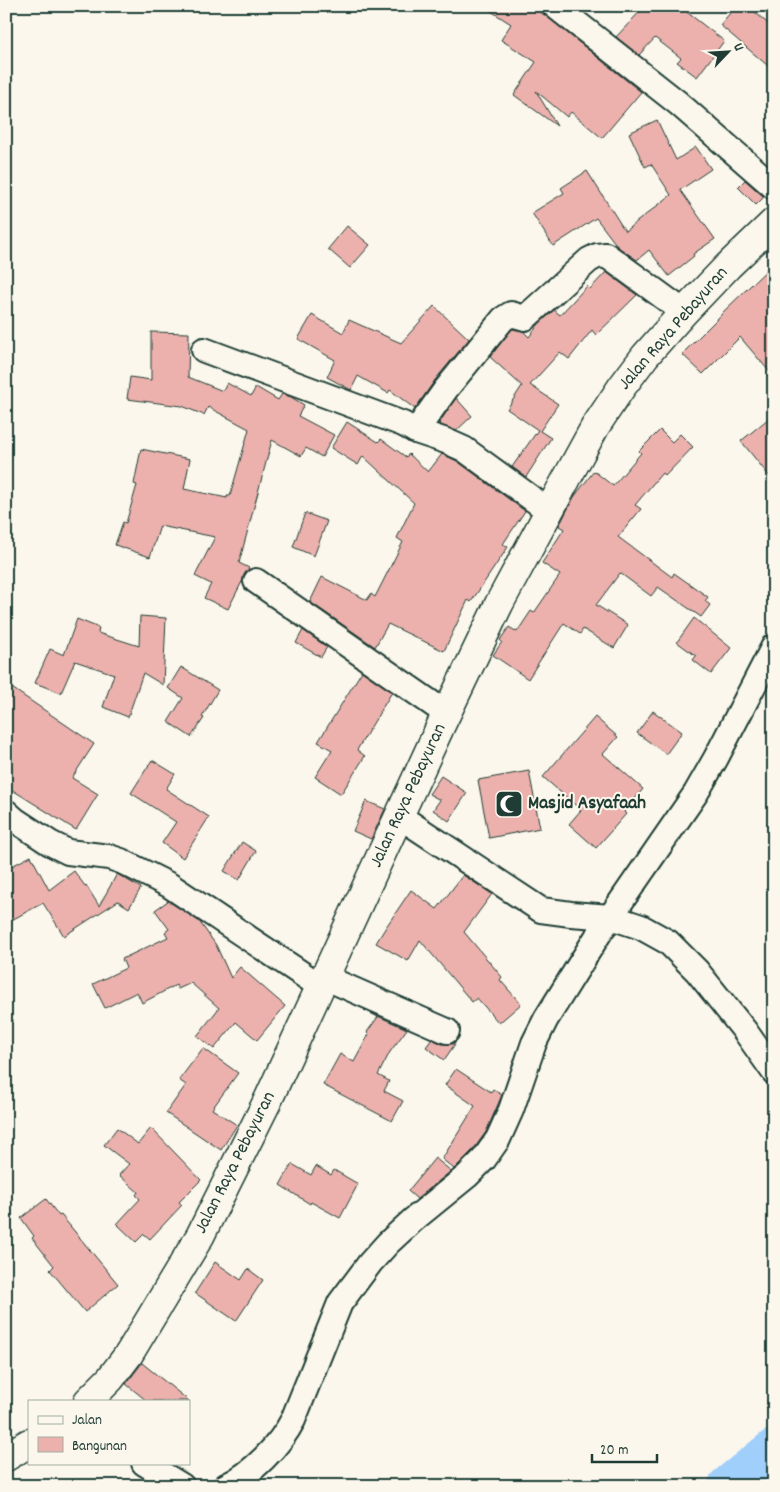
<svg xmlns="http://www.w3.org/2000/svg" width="780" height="1492" font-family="Dekko,sans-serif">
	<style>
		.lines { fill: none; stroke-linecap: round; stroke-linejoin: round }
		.river { stroke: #a0cffc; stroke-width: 39 }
		.building { fill: #ecb1ad; stroke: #1f3d34 }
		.street-casing { stroke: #1f3d34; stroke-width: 28 }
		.secondary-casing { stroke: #1f3d34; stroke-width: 31 }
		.street { stroke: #fbf7ec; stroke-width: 24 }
		.secondary { stroke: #fbf7ec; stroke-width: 28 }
		.labels { text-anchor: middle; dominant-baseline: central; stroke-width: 4; stroke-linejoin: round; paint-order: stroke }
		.street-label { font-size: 19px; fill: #1f3d34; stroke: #fbf7ec }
		.poi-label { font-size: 19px; font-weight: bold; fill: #1f3d34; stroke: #fbf7ec; text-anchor: start }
	</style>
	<rect width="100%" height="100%" fill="#fbf7ec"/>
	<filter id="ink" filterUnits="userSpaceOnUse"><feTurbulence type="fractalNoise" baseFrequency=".02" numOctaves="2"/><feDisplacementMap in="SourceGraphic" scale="10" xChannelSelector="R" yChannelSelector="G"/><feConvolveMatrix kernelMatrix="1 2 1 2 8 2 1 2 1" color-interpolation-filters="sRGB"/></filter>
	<g filter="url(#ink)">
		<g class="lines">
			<polyline class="river" points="727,1486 774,1448"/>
		</g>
		<g class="building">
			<polygon points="483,6 530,6 546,16 641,92 602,138 571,112 567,117 536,91 557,126 514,95 536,62 501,40 511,24"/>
			<polygon points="645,6 679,6 724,41 697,77 677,62 681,58 655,38 639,55 616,37"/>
			<polygon points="736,6 748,6 774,29 774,71 720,25"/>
			<polygon points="657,120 676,160 696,147 711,169 680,190 715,239 693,254 694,256 669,276 649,250 637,260 618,247 596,218 553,246 532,213 564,193 561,188 587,171 625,231 671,195 651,164 645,167 629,133"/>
			<polygon points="745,180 764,197 756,205 738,187"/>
			<polygon points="347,226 370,245 350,268 328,249"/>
			<polygon points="774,263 774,377 740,337 703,374 682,354 722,314 722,313"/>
			<polygon points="606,272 637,295 596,335 592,330 569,359 560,352 530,385 558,404 540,431 551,438 526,477 512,467 538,430 507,409 522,386 490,357 512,329 523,331 529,337 538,325 554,310 560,315 587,286 590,289"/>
			<polygon points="434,306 469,339 435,380 415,409 390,390 388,393 358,376 351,390 327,377 335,360 298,339 312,315 343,333 349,320 401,343"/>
			<polygon points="151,332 189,333 188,377 223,391 227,383 251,396 256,387 278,400 282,394 291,397 304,405 298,416 334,435 322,457 306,448 301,456 272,440 239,563 249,568 228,609 204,598 211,584 195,576 215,537 160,526 150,557 115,545 123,522 126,523 137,485 134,484 141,449 190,459 184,489 227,498 227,496 230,496 249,429 208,407 204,415 182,406 127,399 130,377 151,380"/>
			<polygon points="456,398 472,416 456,431 441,425 439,423"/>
			<polygon points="774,414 774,482 741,441"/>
			<polygon points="347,422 378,442 381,439 406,457 409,454 428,472 442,454 457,461 525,511 503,544 508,547 471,602 468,600 444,651 388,624 375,647 310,602 322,577 367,600 371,594 375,597 403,542 397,538 414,503 363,456 358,465 331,448"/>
			<polygon points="660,430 672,442 680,434 693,447 665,476 662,473 635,505 641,509 618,537 672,577 674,573 708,597 705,601 710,605 701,617 658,587 651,596 620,573 596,605 628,625 614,648 583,629 580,634 564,623 528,679 493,655 502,642 500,640 509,627 517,632 531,611 534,613 560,575 542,563 564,529 559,526 574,497 594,471 613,486 641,453 639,451"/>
			<polygon points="305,513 327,521 314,556 293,547"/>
			<polygon points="140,616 166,618 163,685 143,673 128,717 103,707 114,674 75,661 61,693 35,683 50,649 64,655 77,619 99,628 98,633 139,646"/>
			<polygon points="694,618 731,648 711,674 693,660 696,656 677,642"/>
			<polygon points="303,630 327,647 321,657 296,643"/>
			<polygon points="181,667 218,690 202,717 204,718 191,737 168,722 183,698 168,688"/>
			<polygon points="362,671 392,692 357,750 365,756 341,794 315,777 332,750 318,742"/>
			<polygon points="6,684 94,744 72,778 98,794 76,830 6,786"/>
			<polygon points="653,711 682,732 666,754 637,733"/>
			<polygon points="595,717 618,737 603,754 643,789 624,812 626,814 596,848 569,824 581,810 543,777"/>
			<polygon points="152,760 175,774 166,789 209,817 183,858 162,843 176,822 131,793"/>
			<polygon points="529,771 540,828 489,838 478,780"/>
			<polygon points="441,776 467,793 449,821 433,810 440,800 429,794"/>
			<polygon points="366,801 385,809 371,839 353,831"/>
			<polygon points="242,842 256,851 239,880 224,871"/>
			<polygon points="31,856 49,890 74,871 85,886 86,885 99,906 117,874 141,888 129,908 118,901 64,936 43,903 6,923 6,869"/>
			<polygon points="463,875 492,894 464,932 502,977 500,980 521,1004 499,1023 477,998 472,1002 420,940 408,961 376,943 386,927 411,890 437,909"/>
			<polygon points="168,901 199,921 216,945 231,978 240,967 285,1006 257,1040 236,1022 214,1049 197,1036 219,1008 191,983 178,989 176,985 142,1003 137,992 105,1008 93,984 126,968 122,959 168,937 165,932 169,929 155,910"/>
			<polygon points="364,1010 407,1029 390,1052 378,1075 389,1081 384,1091 403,1101 392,1121 323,1085 340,1054 354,1062 369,1034 367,1032 378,1017"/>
			<polygon points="432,1039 442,1044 455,1044 444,1060 426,1047"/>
			<polygon points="203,1048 238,1073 212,1109 237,1125 221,1150 166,1113 186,1085 179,1080"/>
			<polygon points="456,1069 491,1092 493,1089 502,1095 486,1132 473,1150 454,1169 442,1159 475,1106 445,1085"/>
			<polygon points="117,1128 138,1144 151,1128 201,1180 179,1202 182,1205 150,1239 144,1234 136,1242 117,1224 140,1199 136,1195 138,1192 119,1175 129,1164 104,1145"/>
			<polygon points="435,1158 451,1171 417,1199 408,1191"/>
			<polygon points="292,1164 311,1175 316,1166 331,1175 334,1170 358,1184 340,1218 311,1202 310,1204 280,1185"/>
			<polygon points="46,1199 59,1216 61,1215 118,1284 85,1312 50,1270 54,1266 32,1238 34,1236 21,1218"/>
			<polygon points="215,1262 241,1280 248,1269 263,1280 236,1321 195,1293"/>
			<polygon points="142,1363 189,1401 147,1401 126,1384"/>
		</g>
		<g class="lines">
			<defs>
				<g id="street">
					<polyline points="555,6 678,103 774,187"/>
					<polyline points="204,350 403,424 416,431 446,441 464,449 549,511"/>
					<polyline points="416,431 446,389 503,319 511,314 525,318 589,260 597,256 606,255 684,312"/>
					<polyline points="256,581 447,714"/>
					<polyline points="6,812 15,820 50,843 68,852 109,857 121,861 169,885 320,986"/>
					<polyline points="399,816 541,910 571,914 611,917 641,927 668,942 697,971 745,1031 774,1072"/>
					<polyline points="324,977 447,1031"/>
					<polyline points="144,1463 182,1486"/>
					<path d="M226,1486C252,1474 280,1445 293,1420L340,1303L370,1263L388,1243L413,1220L467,1176L484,1159L498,1139L511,1110L534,1043L546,1019L600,932L696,793L716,758L774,646"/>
				</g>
				<g id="secondary">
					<polyline points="88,1401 110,1379 129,1354 200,1236 268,1100 441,725 499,604 561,489 595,427 621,388 645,356 684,312 728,266 774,222"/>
					<polyline points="6,1457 29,1443"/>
				</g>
			</defs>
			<use href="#street" class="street-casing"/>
			<use href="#secondary" class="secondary-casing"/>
			<use href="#street" class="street"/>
			<use href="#secondary" class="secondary"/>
		</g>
	</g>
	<defs>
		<symbol id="mosque-square" viewBox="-11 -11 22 22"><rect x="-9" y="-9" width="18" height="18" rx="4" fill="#1f3d34" stroke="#fbf7ec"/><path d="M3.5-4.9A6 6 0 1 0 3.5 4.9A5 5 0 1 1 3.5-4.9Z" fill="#fff"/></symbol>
	</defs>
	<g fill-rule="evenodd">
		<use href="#mosque-square" x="493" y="788" width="32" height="32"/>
	</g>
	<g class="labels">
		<g class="street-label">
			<text transform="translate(674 329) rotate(-49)">Jalan Raya Pebayuran</text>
			<text transform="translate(409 796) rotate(-65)">Jalan Raya Pebayuran</text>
			<text transform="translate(236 1163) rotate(-63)">Jalan Raya Pebayuran</text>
		</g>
		<g class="poi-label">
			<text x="528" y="804">Masjid Asyafaah</text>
		</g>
	</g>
	<rect width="780" height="1492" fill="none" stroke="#fbf7ec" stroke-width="25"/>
	<rect x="12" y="12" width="755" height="1467" fill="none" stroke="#1f3d34" stroke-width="2" filter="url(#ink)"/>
	<rect x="28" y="1400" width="162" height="65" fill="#fbf7ec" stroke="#a3ada2"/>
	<rect x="38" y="1416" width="25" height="8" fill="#fbf7ec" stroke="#a3ada2"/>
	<text x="72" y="1424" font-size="15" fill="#1f3d34">Jalan</text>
	<rect x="38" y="1437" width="25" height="15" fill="#ecb1ad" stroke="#a3ada2"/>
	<text x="72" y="1450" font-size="15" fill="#1f3d34">Bangunan</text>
	<g transform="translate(728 52) rotate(65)" stroke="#fbf7ec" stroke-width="4" paint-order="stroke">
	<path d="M0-4L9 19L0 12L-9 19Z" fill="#1f3d34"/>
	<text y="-8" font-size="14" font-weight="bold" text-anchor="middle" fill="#1f3d34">U</text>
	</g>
	<path d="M592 1454v8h65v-8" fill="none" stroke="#1f3d34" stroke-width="2.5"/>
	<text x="600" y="1454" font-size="15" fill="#1f3d34" stroke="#fbf7ec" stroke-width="4" paint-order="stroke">20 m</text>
</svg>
